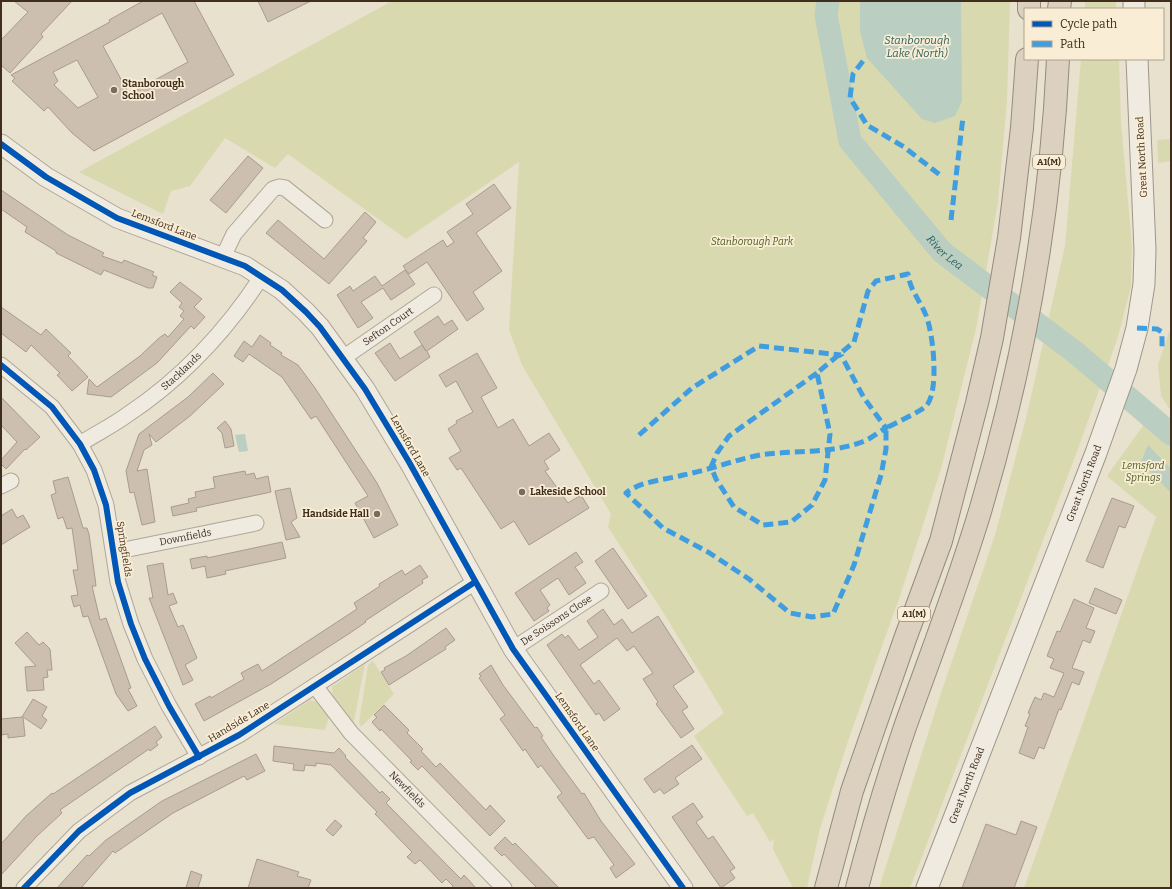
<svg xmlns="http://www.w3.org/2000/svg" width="1172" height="889" font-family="Bitter,serif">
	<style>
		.green { fill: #d9d9b0 }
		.water { fill: #bacec1 }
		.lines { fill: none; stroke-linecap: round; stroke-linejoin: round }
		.river { stroke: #bacec1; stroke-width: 23 }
		.building { fill: #ccbfaf; stroke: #a99c8d; fill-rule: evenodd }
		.minor-casing { stroke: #aea698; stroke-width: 17 }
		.tertiary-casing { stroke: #aea698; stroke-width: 21 }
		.secondary-casing { stroke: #9d9587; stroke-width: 23 }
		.motorway-casing { stroke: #938b7e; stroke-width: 24 }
		.minor { stroke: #f0ebe1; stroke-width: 15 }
		.tertiary { stroke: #f0ebe1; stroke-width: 19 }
		.secondary { stroke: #f0ebe1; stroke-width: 21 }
		.motorway { stroke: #dcd0bf; stroke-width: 22 }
		.quiet { stroke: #3f9de0; stroke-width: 5; stroke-dasharray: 10 5; stroke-linecap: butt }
		.cycleway-casing { stroke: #f9eed5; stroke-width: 8 }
		.cycleway { stroke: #0057b8; stroke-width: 6 }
		.poi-dot { fill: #7a6c5c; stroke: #f9eed5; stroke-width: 1.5 }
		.labels { text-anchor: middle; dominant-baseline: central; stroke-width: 3.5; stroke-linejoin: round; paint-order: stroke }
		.shield { fill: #f9eed5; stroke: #776755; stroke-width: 1 }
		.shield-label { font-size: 9px; font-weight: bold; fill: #3f2d1e }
		.poi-label { font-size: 10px; font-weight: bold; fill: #3f2d1e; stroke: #f9eed5; text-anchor: start }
		.street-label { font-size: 10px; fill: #3f2d1e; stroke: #f9eed5 }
		.park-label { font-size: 10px; font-style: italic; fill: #4f5e22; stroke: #f9eed5 }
		.water-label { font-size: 11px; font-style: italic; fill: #2b605c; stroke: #f9eed5 }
	</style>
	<rect width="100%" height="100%" fill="#e8e1ce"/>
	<g class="green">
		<polygon points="392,1 1010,1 1007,101 998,202 976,329 941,469 900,596 848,741 820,829 807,888 793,888 773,849 774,839 770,842 753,813 747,816 694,736 724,713 663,612 608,527 611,514 522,365 509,330 519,162 406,239 288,154 275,168 225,138 190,186 171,191 163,214 79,172"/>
		<rect x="1085" y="1" width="31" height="8"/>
		<polygon points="1081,59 1119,59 1121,122 1132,246 1131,287 1117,340 1075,457 910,888 879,888 940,696 995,535 1027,414 1065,246"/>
		<polygon points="1171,139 1171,161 1158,163 1157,140"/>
		<polygon points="1169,332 1171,332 1171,411 1161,396 1158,365"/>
		<polygon points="1150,416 1171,434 1171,888 1024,888 1156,517 1107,476"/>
		<polygon points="373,661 394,694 361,727 359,722 368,665"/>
		<polygon points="365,664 353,726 333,702 332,687"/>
		<polygon points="310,700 319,703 329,717 325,730 274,724"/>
	</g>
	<g class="water">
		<polygon points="860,1 961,1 962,101 955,116 935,123 922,119 867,58 860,31"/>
		<polygon points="245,434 248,451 239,452 235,435"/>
		<polygon points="1148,445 1171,469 1171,493 1141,462"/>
	</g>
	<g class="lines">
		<path class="river" id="s1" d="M828,1L826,15L850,141L942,252L1076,353L1171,434"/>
	</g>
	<g class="building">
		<polygon points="14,1 72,1 41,34 43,37 10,73 1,65 1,40 28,12"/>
		<path d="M143,1H194L234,75L94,151L72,133L48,107L44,111L12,81L15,78L11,75L110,22L109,20ZM162,13L188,62L129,94L103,46ZM77,60L98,97L78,108L54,85L58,81L53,72Z"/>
		<polygon points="258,1 311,1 268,22"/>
		<polygon points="248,156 263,168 226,213 210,200"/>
		<polygon points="494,184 511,208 476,233 502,271 473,292 484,309 467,321 427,262 409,274 403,266 443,240 447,247 454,242 447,232 473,214 466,204"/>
		<polygon points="1,190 68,235 104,253 102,256 122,263 124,260 154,272 152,275 157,277 153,288 148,288 104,270 101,275 56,253 56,251 25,232 27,227 1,209"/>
		<polygon points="365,212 376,222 363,238 367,241 329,284 266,233 278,220 324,259"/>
		<polygon points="405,270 415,284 391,300 383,288 361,302 373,318 358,328 337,295 350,286 353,291 375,276 382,286"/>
		<polygon points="180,282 202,299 194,307 205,317 194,329 191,326 157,363 111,397 87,394 89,379 97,387 140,356 159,338 165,334 168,337 184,319 180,316 184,311 179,307 182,303 170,292"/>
		<polygon points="1,307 41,335 46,329 71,353 68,356 88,377 72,391 57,375 60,373 31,345 26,352 1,333"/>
		<polygon points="438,316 444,325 452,320 458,329 427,351 430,357 395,381 375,353 390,343 400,359 422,345 426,351 414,332"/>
		<polygon points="260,335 271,343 270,345 282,353 281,355 298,365 315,388 377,483 398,525 374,538 355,503 368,496 316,416 311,419 282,377 249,354 243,362 234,356 244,341 252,347"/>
		<polygon points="477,353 497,388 481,397 498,428 513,419 529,446 549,433 560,450 544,461 549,469 545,471 568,503 581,495 589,508 529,545 514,521 501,529 461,468 457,470 449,458 461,451 448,429 457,423 456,421 473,412 456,381 446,387 439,375"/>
		<polygon points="213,373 224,384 190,416 156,442 149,434 152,445 144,450 137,471 147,469 155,522 142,525 134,492 130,493 126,471 139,434 188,397"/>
		<polygon points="1,397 40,437 26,450 25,449 6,469 1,464 1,460 17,442 1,425"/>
		<polygon points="225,421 231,429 234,446 225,448 222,433 217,428"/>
		<polygon points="245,471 246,475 254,473 256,479 268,476 271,492 196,508 197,511 173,516 171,507 189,503 188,499 196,497 195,492 215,488 213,477"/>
		<polygon points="68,477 83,528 87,528 89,534 95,578 96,586 92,586 100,620 106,618 131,688 128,689 137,706 128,711 116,694 88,616 83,617 80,605 74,607 71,596 78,595 73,570 78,570 72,528 67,529 63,517 58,519 51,495 56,493 53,481"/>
		<polygon points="290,488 297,518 291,522 300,537 286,540 275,491"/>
		<polygon points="1112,498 1134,506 1125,528 1119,526 1103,568 1086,561"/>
		<polygon points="12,509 17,518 23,515 30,527 1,545 1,516"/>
		<polygon points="282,542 286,558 225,571 226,574 207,578 205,566 192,569 190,559 207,556 207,558"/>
		<polygon points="613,548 647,596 628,609 595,561"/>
		<polygon points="576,552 583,562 575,567 586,583 569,595 558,578 540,590 550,605 547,608 549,611 534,621 515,593"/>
		<polygon points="163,563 168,595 173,593 177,603 169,606 178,627 183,625 197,658 185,665 193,680 183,685 149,598 153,598 147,566"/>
		<polygon points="420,565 428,577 422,580 423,583 365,621 366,622 350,633 271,684 204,721 195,704 210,696 211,698 244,679 241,673 258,664 262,671 357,609 354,603 380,586 379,584 402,570 405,575"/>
		<polygon points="1095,588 1122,600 1116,614 1089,603"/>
		<polygon points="1074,599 1094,608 1086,628 1095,631 1090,643 1083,640 1072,668 1084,672 1079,685 1072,682 1061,710 1059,709 1044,749 1039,747 1034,759 1019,753 1028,727 1025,726 1030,714 1028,713 1035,697 1041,700 1044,693 1054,697 1064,673 1050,668 1054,659 1047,656 1057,631 1060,632"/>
		<polygon points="603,609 614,625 622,619 632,633 658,616 694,672 673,686 688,707 682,711 694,729 681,738 656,704 658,702 643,679 653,673 634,646 627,651 617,638 580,665 594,684 599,680 620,709 604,721 599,713 596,715 547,645 562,634 565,638 568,635 579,650 598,637 587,621"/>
		<polygon points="446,628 455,640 445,647 446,649 389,685 381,672 385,670 384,668 406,656"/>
		<polygon points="27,632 39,645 43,642 50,649 52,670 47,670 48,677 43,678 44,690 27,691 25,667 36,666 15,643"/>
		<polygon points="491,665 503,685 535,728 537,727 543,736 541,737 554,756 582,794 584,793 601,821 635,864 616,878 610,868 614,865 594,837 588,839 557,797 562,793 541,765 538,768 525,749 523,751 500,719 505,715 479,678 481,676 479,674"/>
		<polygon points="33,699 47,707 42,716 47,720 41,729 23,717 25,736 8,738 8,734 1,735 1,719 22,717"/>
		<polygon points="384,705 409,730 407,733 423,749 421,751 436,767 440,763 486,810 490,805 505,821 490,836 422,766 418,770 410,762 412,761 381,729 380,731 372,722 377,717 374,715"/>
		<polygon points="155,726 162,737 156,742 158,745 150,751 149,749 60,810 62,813 37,836 1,875 1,844 26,816 52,793 53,794"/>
		<polygon points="692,745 702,759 675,778 679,784 664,794 660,789 654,793 644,779"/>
		<polygon points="274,746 334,753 339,748 346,756 345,757 380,793 382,791 390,799 386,803 446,864 461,879 464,875 476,888 451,888 453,886 446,879 442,883 420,860 415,864 407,857 412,852 375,814 377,812 331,765 316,763 316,766 305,765 304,771 293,770 294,764 273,761"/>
		<polygon points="256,754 265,771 247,780 244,776 173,813 115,853 113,851 81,888 57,888 87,855 89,856 106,840 162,801"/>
		<polygon points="693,803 703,817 696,822 708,839 713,836 735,868 730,871 735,878 721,888 672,817"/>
		<polygon points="335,820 342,826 333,836 326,830"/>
		<polygon points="1021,821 1037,827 1014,888 962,888 986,824 1016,835"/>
		<polygon points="505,837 513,845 515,843 559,888 537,888 504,854 502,856 494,848"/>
		<polygon points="257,859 299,872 297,876 311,880 308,888 248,888"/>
		<polygon points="191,871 202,875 198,888 186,888"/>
	</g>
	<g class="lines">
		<defs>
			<g id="minor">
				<polyline points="223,257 234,234 273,189 279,187 285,188 325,220"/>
				<path id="s2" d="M343,358L434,295"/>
				<polyline points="1,365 52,407 80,444 94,470 106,505 118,582 131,624 145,659 169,706 199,757"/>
				<path id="s3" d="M80,444C95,434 112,426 127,415C181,379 227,330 262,276"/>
				<polyline points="1,486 11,481"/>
				<path id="s4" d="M114,552L256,523"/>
				<path id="s5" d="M513,649L601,591"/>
				<path id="s6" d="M315,686L351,733L504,888"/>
				<polyline points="24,888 79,831 130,793 239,735 475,582"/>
			</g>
			<polyline id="tertiary" points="1,144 46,177 117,218 245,266 282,290 306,312 320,327 365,389 409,462 513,649 683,888"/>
			<g id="secondary">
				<polyline points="1134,1 1134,9"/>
				<path id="s7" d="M927,888L1096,453L1126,369L1137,328L1144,284L1145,250L1137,59"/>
			</g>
			<g id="motorway">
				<polyline points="1029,9 1029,1"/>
				<polyline points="1059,9 1060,1"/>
				<polyline points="826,888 852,791 905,639 941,541 977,403 992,338 1009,238 1022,128 1027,59"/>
				<path d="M857,888C871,834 887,780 905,727C931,654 959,582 981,508C1024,363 1051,210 1058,59"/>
			</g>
		</defs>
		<use href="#minor" class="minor-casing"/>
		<use href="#tertiary" class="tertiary-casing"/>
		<use href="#secondary" class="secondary-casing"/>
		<use href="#motorway" class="motorway-casing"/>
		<use href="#minor" class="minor"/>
		<use href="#tertiary" class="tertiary"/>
		<use href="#secondary" class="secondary"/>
		<use href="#motorway" class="motorway"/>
		<g class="quiet">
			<polyline points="863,61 853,74 850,98 867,125 904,147 940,175"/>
			<polyline points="951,220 963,117"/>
			<polyline points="1137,328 1157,329 1162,332 1162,347"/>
			<path d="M817,373L729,436L717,453L711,467L716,479L734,507L763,525L791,522L812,505L825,480L830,434L817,373L854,342L868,291L876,281L908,274C910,290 919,299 925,313C933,329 940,392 926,406C920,412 895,423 886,428V449L881,475L854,565L833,614L812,617L790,613L749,579L708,552L663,528L626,493C640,481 665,480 683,475C709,470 734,460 760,455C793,450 830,454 862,442C871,439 878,432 886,428L864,398L841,355"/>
			<polyline points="639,435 692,388 759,346 841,355"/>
		</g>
		<defs>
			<g id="cycleway">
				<polyline points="1,144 46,177 117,218 245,266 282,290 306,312 320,327 365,389 409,462 513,649 683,888"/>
				<polyline points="1,365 52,407 80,444 94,470 106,505 118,582 131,624 145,659 169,706 199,757"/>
				<polyline points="24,888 79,831 130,793 239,735 475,582"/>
			</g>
		</defs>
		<use href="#cycleway" class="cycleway-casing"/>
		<use href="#cycleway" class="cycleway"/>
	</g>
	<g class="poi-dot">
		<circle cx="114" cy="90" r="4"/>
		<circle cx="522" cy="492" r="4"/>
		<circle cx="377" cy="514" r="4"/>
	</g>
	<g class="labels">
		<g class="shield">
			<rect x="1033" y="155" width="32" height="14" rx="3"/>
			<rect x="898" y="607" width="32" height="14" rx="3"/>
		</g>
		<g class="shield-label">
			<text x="1049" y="162">A1(M)</text>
			<text x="914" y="614">A1(M)</text>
		</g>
		<g class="poi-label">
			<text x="122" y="84">Stanborough<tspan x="122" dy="12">School</tspan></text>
			<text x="530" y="492">Lakeside School</text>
			<text x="369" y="514" text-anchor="end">Handside Hall</text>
		</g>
		<g class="street-label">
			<text transform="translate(1142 157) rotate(-93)">Great North Road</text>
			<text transform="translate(164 225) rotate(21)">Lemsford Lane</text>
			<text stroke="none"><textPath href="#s2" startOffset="55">Sefton Court</textPath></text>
			<text stroke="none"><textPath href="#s3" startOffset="125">Stacklands</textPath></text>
			<text transform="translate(410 446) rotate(60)">Lemsford Lane</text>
			<text stroke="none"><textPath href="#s7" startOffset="434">Great North Road</textPath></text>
			<text stroke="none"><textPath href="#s4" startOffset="73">Downfields</textPath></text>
			<text transform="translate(124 549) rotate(81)">Springfields</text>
			<text stroke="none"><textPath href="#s5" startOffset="52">De Soissons Close</textPath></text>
			<text transform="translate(239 722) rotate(-31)">Handside Lane</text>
			<text transform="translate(577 722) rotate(55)">Lemsford Lane</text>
			<text stroke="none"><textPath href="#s7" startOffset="110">Great North Road</textPath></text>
			<text stroke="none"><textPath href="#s6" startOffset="139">Newfields</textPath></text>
		</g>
		<g class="park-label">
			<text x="752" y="242">Stanborough Park</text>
			<text x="1143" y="466">Lemsford<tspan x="1143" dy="12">Springs</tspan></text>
		</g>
		<g class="water-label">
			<text x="917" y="40">Stanborough<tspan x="917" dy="13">Lake (North)</tspan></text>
			<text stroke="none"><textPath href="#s1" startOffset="289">River Lea</textPath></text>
		</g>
	</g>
	<rect width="1172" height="889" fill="none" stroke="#3f2d1e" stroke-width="4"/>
	<rect x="1024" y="8" width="140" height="52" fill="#f9eed5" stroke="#afa18c"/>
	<rect x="1032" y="21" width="20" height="6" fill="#0057b8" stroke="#afa18c"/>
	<text x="1060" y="28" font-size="12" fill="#3f2d1e">Cycle path</text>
	<rect x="1032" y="41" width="20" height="6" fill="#3f9de0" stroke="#afa18c"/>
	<text x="1060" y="48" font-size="12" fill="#3f2d1e">Path</text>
</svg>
